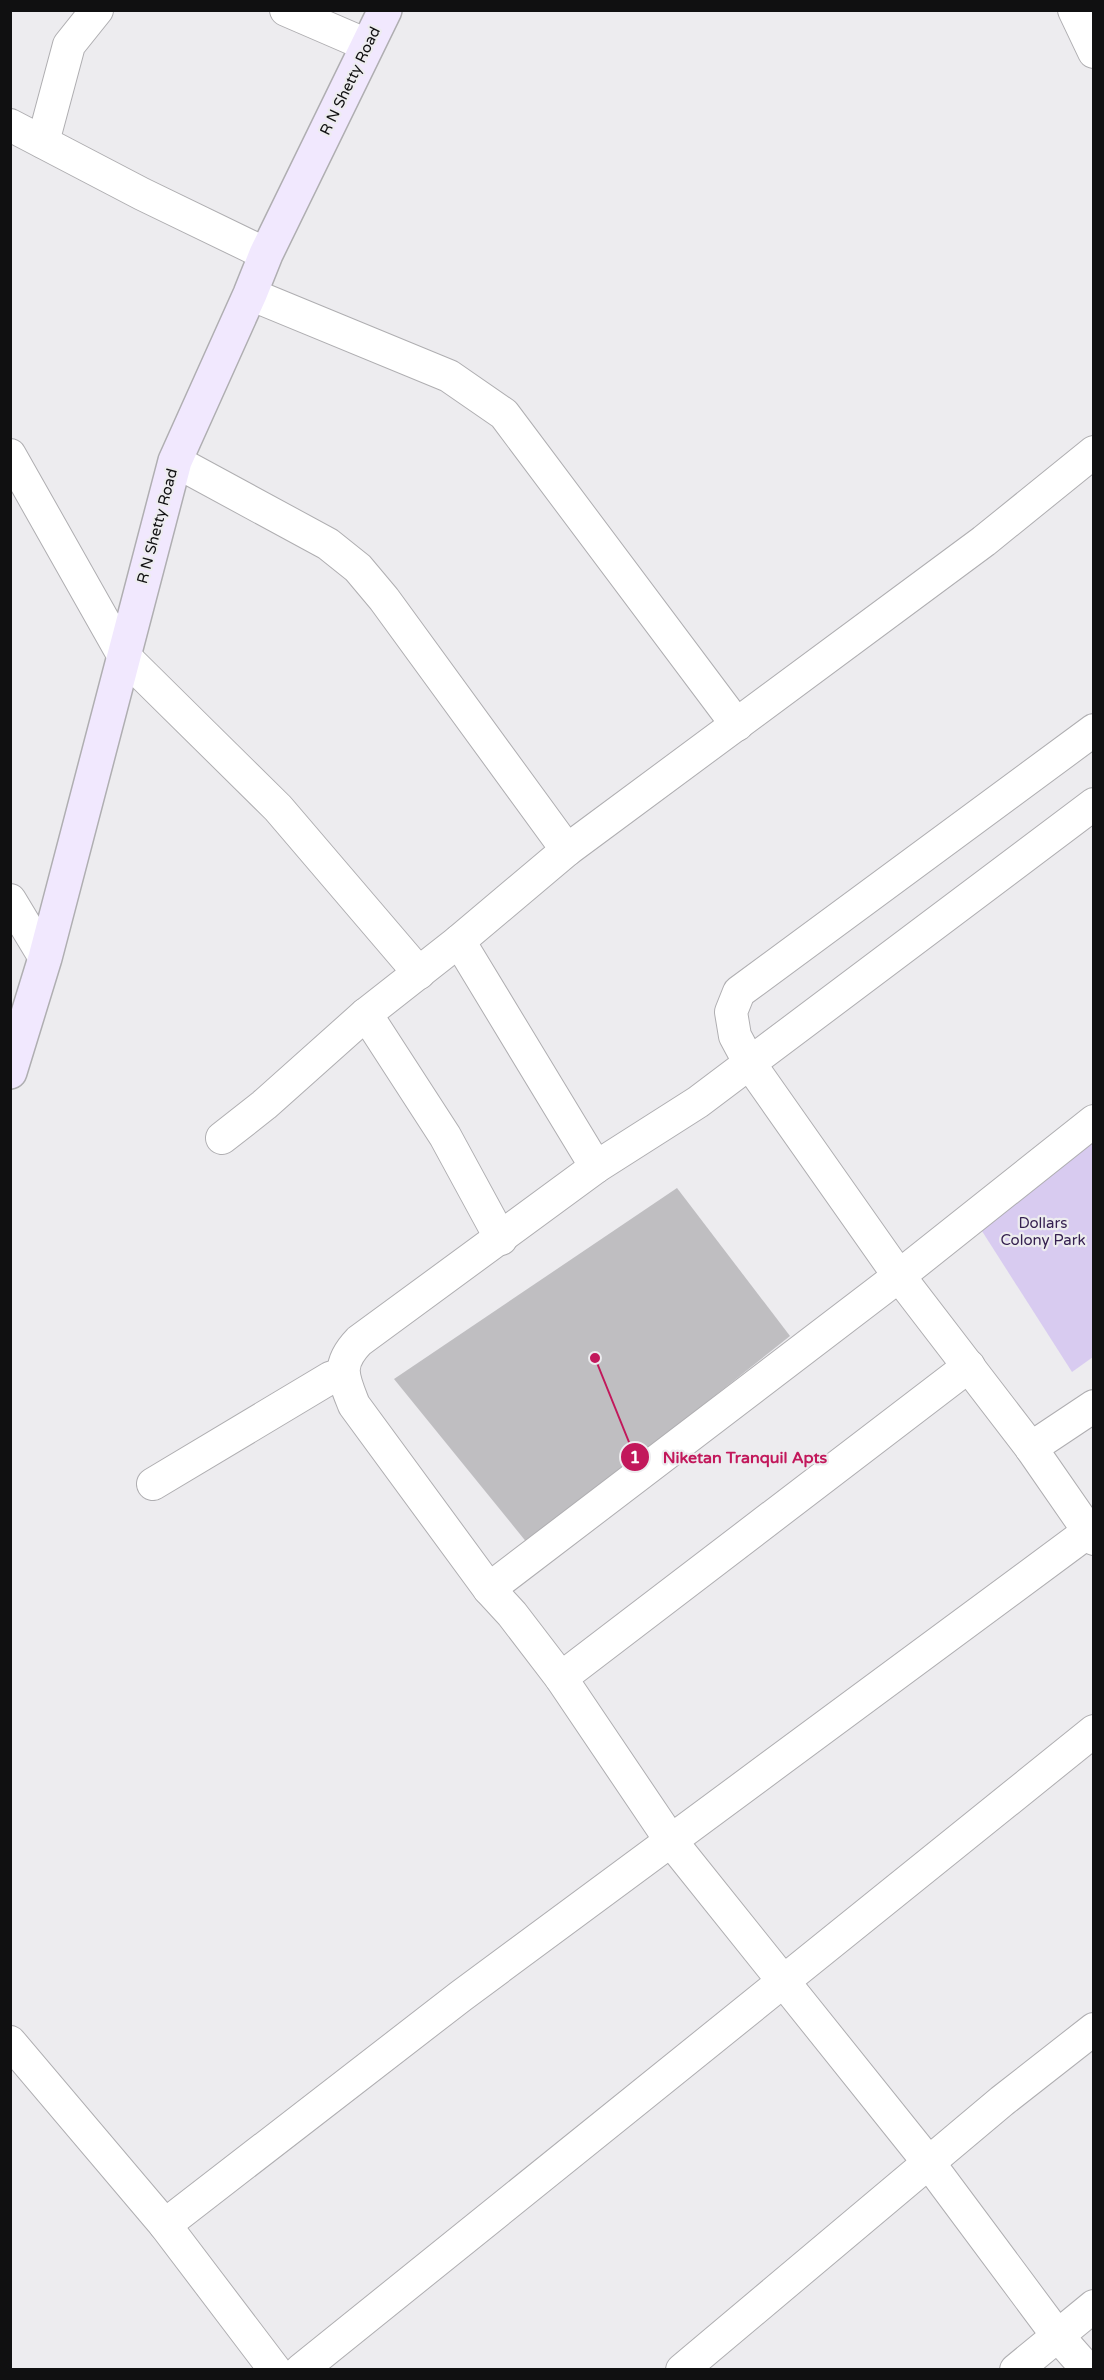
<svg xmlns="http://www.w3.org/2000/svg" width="1104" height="2380" font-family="'Varela Round',sans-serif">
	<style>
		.green { fill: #d8cbf0 }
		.building { fill: #bfbec1 }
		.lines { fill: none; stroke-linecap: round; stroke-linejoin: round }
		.street-casing { stroke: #afaeb1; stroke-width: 34 }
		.secondary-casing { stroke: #afaeb1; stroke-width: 36 }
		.street { stroke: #fff; stroke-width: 32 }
		.secondary { stroke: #f1e8fe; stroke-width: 33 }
		.labels { text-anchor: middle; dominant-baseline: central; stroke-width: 4.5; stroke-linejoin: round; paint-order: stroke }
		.street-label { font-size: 15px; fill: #101011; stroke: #edecef }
		.park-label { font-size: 15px; fill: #362151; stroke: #edecef }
		.leader { fill: none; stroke: #c2185b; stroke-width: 2 }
		.callout-dot { fill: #c2185b; stroke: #edecef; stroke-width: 2 }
		.mark-label { font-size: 18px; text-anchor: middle; font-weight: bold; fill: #fff }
		.callout-label { font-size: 16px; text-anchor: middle; font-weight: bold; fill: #c2185b; stroke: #edecef; stroke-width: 4.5; stroke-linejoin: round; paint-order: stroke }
	</style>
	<rect width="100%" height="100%" fill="#edecef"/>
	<polygon class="green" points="1093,1135 1093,1357 1072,1372 973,1217"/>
	<polygon class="building" points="677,1188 790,1336 528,1544 394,1379"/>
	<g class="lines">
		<defs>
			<g id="street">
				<polyline points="286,10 367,45"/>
				<polyline points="1074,10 1094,52"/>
				<polyline points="10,125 142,194 266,254"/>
				<polyline points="43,142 69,45 97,10"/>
				<polyline points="250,294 449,376 504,414 737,725"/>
				<polyline points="10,455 123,655 278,808 419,973"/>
				<polyline points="175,461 328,544 358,568 384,599 567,850"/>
				<polyline points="1094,730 739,992 731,1012 735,1036 750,1064 899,1276 1031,1448 1094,1539"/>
				<polyline points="10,900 45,958"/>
				<polyline points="459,941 596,1167"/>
				<polyline points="366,1014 445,1136 501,1239"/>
				<polyline points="222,1138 264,1105 366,1014 459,941 567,850 984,541 1094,452"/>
				<polyline points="1031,1448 1094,1406"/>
				<polyline points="153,1484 330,1378 342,1374"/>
				<polyline points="489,1589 899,1276 1094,1121"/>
				<polyline points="561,1678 969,1366"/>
				<polyline points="10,2042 165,2225 275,2370"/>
				<polyline points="165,2225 461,1996 1088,1532"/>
				<polyline points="301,2370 1094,1731"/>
				<polyline points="682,2370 1002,2101 1094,2029"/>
				<polyline points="1016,2370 1094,2306"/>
				<path d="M1088,2370L1057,2335L929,2163L671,1841L561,1678L512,1614L489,1589L354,1405C343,1377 336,1365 359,1341L596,1167L698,1102L1094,804"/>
			</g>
			<polyline id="secondary" points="10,1072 45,958 175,461 250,294 266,254 385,10"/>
		</defs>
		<use href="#street" class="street-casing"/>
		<use href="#secondary" class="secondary-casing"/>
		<use href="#street" class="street"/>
		<use href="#secondary" class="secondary"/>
	</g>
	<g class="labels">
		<g class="street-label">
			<text transform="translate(350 81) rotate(-64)">R N Shetty Road</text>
			<text transform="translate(157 526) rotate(-75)">R N Shetty Road</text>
		</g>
		<g class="park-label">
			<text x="1043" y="1223">Dollars<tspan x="1043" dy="17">Colony Park</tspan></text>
		</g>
	</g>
	<path class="leader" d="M595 1358L635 1457"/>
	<g class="callout-dot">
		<circle cx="595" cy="1358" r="6"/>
		<circle cx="635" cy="1457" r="15"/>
	</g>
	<g class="mark-label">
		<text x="635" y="1463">1</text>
	</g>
	<g class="callout-label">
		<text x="745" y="1463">Niketan Tranquil Apts</text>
	</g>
	<rect width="1104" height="2380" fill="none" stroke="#101011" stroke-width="24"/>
</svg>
